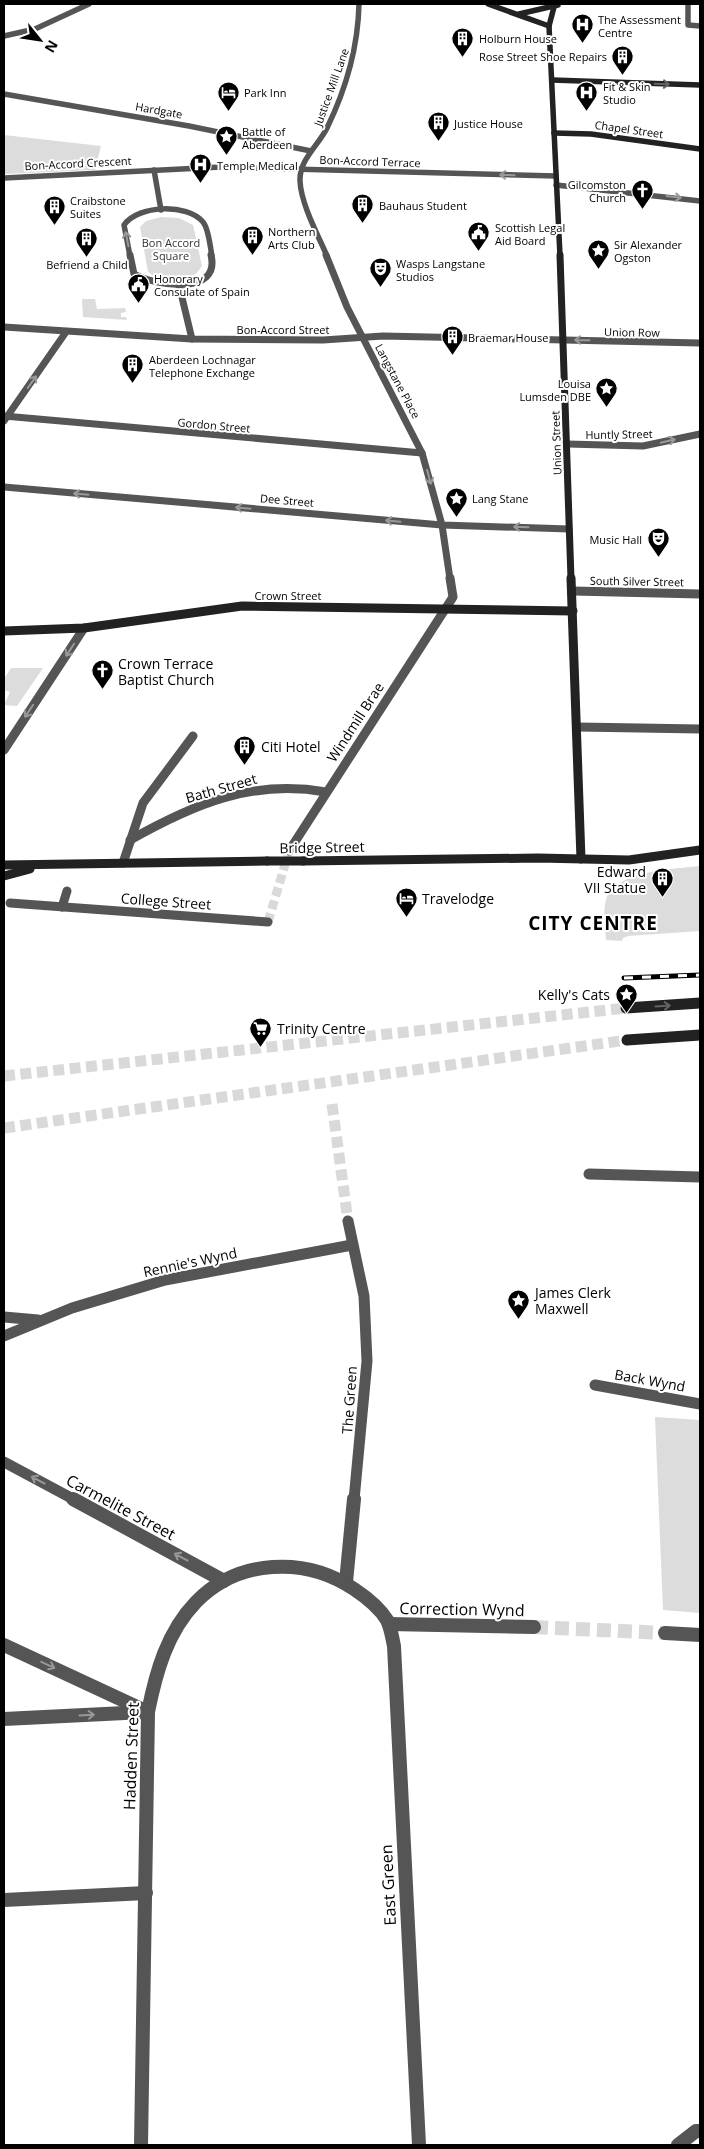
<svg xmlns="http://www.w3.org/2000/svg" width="704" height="2149" font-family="'Open Sans',sans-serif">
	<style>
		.green { fill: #dcdcdc }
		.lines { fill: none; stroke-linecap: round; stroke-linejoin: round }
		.street-tunnel-far2 { stroke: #d9d9d9; stroke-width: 9; stroke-dasharray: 9 4.5; stroke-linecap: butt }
		.street-tunnel-far1 { stroke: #d9d9d9; stroke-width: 11; stroke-dasharray: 11 5.5; stroke-linecap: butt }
		.street-tunnel { stroke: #d9d9d9; stroke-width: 14; stroke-dasharray: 14 7; stroke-linecap: butt }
		.secondary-tunnel { stroke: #d9d9d9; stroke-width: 11; stroke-dasharray: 11 5.5; stroke-linecap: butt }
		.street-far4 { stroke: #555; stroke-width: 5.5 }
		.street-far3 { stroke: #555; stroke-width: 7 }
		.street-far2 { stroke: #555; stroke-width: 9 }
		.street-far1 { stroke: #555; stroke-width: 11 }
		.street { stroke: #555; stroke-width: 14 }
		.secondary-far3 { stroke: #222; stroke-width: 5.5 }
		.secondary-far2 { stroke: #222; stroke-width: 7 }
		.secondary-far1 { stroke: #222; stroke-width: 9 }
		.secondary { stroke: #222; stroke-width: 11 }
		.rail-casing { stroke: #000; stroke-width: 5 }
		.rail { stroke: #fff; stroke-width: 3; stroke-dasharray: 9; stroke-linecap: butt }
		.secondary-bridge { stroke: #222; stroke-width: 9 }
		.oneway { stroke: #646464 }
		.oneway2 { stroke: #999 }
		.labels { text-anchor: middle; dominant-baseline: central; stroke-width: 4; stroke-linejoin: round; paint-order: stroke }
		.far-poi-label { font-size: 11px; fill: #000; stroke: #fff; text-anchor: start }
		.far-street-label { font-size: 11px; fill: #000; stroke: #fff }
		.far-park-label { font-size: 11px; fill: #333; stroke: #fff }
		.poi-label { font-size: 14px; fill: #000; stroke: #fff; text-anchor: start }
		.street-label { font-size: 14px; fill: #000; stroke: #fff }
		.near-street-label { font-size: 16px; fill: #000; stroke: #fff }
		.district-label { font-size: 19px; font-weight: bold; letter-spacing: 1px; fill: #000; stroke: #fff }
	</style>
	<rect width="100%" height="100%" fill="#fff"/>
	<g class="green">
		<polygon points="4,135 101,146 95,170 4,174"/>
		<path d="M161,217L179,218L193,225L202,266L196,274C182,280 160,283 148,272L140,227L146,221Z"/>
		<polygon points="82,299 95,299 97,309 125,308 126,312 121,313 121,317 126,317 127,320 83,317"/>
		<polygon points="11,668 43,668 17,706 4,705 10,692 4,690 4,679"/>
		<path d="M700,866V931L628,936L623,938L622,941L606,940C605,927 602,910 607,897C618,870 676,869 700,866Z"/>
		<polygon points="655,1417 700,1420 700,1613 663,1610"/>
	</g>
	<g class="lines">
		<polyline class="street-tunnel-far2" points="268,922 289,851"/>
		<polyline class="street-tunnel-far1" points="332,1104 348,1221"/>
		<polyline class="street-tunnel" points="534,1627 665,1633"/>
		<g class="secondary-tunnel">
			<polyline points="4,1076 626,1008"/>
			<polyline points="4,1128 627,1040"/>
		</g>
		<g class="street-far4">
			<polyline points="688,4 688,25 700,26"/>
			<polyline points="4,36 35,29 89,4"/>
			<polyline points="4,94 189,126 311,151"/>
			<polyline points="154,170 161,210"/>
			<polyline points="4,178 221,167 556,176"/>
			<polyline points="556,185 700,201"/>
			<path d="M130,256L124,225C138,205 187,203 203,222C209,229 210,247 212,256"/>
			<path d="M327,256C318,235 301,204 300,181C299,160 318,146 327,128C346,89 358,48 359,4"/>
		</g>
		<g class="street-far3">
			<path d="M130,255L134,274C156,286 221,296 211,255"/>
			<polyline points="326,255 347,307 422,453 442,525 450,579"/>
			<polyline points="179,285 192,339"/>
			<polyline points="4,327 192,339 323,340 383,336 700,343"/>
			<polyline points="4,416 422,453"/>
			<polyline points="4,421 66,332"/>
			<polyline points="567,444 643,446 700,434"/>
			<polyline points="4,487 442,525 569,529"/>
		</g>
		<g class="street-far2">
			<polyline points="573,591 700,594"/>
			<polyline points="578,727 700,729"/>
			<polyline points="4,750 84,628"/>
			<path d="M130,840C194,804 252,779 326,792"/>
			<polyline points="289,851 453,597 450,578"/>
			<polyline points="123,863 143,803 193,736"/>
			<polyline points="10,903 268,922"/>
			<polyline points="62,907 67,891"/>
		</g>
		<g class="street-far1">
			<polyline points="589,1174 700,1177"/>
			<polyline points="348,1221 364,1296 367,1361 354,1500"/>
			<polyline points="4,1317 38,1320"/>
			<polyline points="4,1336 72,1308 165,1280 352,1245"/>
			<polyline points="595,1385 700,1404"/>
			<polyline points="4,1462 75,1500"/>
		</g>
		<g class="street">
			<polyline points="73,1499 224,1581"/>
			<polyline points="346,1582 354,1499"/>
			<polyline points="389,1624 534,1627"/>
			<polyline points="665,1633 700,1635"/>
			<polyline points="4,1645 148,1712"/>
			<polyline points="4,1719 145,1712"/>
			<polyline points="4,1900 146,1893"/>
			<path d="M141,2145L148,1712C156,1672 167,1632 196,1602C238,1559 305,1556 354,1589C366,1597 379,1607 387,1620C391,1628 392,1637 394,1646L419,2145"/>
			<polyline points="678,2145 696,2131 700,2131"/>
		</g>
		<g class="secondary-far3">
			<polyline points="488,4 549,26"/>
			<polyline points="554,7 549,26 560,256"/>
			<polyline points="519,14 558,5"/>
			<polyline points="552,80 700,85"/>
			<polyline points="554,133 591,134 700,149"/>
		</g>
		<polyline class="secondary-far2" points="560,255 571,579"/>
		<g class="secondary-far1">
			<polyline points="571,578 581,859"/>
			<polyline points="4,631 84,628 242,606 573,611"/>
			<polyline points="303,861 538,858 629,860 700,850"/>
			<polyline points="4,865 267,861"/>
			<polyline points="4,876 30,869"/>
		</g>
		<g class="secondary">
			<polyline points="626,1008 700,1003"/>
			<polyline points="627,1040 700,1035"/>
		</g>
		<defs>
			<polyline id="rail" points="624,978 700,975"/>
		</defs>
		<use href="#rail" class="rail-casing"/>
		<use href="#rail" class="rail"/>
		<polyline class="secondary-bridge" points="267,861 303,861"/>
	</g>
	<defs><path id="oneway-shaft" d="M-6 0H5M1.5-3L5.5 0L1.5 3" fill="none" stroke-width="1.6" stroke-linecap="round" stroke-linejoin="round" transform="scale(1.25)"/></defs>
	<g class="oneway">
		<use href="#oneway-shaft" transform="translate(662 84) rotate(2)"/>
		<use href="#oneway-shaft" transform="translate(663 1006) rotate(-4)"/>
	</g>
	<g class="oneway2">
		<use href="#oneway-shaft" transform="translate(507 175) rotate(-178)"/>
		<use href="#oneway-shaft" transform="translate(674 197) rotate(7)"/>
		<use href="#oneway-shaft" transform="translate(127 239) rotate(-101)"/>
		<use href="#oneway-shaft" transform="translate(582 340) rotate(-179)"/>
		<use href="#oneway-shaft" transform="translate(32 382) rotate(-55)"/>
		<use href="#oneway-shaft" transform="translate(668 441) rotate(-13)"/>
		<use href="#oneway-shaft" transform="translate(429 477) rotate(75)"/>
		<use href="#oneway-shaft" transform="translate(81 494) rotate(-175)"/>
		<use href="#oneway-shaft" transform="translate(243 508) rotate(-175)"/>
		<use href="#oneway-shaft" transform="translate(393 521) rotate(-175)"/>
		<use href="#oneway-shaft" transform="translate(521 527) rotate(-178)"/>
		<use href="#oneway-shaft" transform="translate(70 650) rotate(123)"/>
		<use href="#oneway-shaft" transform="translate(29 711) rotate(124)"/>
		<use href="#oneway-shaft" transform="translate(38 1480) rotate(-152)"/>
		<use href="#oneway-shaft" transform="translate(181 1557) rotate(-152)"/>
		<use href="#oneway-shaft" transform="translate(48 1665) rotate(25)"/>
		<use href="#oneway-shaft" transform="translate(87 1715) rotate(-3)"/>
	</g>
	<defs>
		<symbol id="hospital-pin" viewBox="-11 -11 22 30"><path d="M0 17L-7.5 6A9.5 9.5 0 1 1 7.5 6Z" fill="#000" stroke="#fff"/><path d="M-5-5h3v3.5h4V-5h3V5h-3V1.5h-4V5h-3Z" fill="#fff"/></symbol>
		<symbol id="building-pin" viewBox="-11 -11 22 30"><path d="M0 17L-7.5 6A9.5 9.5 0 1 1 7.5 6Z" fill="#000" stroke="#fff"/><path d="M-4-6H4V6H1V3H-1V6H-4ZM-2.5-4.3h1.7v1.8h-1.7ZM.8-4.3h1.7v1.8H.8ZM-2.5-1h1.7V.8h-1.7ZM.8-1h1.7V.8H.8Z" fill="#fff"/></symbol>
		<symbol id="hotel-pin" viewBox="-11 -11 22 30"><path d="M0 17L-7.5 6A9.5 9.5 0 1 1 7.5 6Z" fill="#000" stroke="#fff"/><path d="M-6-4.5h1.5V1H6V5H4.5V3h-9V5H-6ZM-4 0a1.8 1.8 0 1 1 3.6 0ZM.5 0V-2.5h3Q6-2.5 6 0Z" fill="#fff"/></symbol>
		<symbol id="sight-pin" viewBox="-11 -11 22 30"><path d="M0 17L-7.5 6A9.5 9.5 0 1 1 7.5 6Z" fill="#000" stroke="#fff"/><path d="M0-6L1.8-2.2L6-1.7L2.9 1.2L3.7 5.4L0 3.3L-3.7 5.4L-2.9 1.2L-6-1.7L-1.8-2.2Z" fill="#fff"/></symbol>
		<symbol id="church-pin" viewBox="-11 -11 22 30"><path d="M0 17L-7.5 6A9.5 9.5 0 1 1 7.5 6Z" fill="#000" stroke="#fff"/><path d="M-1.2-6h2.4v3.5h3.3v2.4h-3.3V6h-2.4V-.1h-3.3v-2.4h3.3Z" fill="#fff"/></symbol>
		<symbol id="civic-pin" viewBox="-11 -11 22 30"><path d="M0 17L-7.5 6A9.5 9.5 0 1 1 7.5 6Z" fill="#000" stroke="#fff"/><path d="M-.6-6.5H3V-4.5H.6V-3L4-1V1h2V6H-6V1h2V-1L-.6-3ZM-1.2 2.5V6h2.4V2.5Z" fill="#fff"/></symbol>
		<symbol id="theatre-pin" viewBox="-11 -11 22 30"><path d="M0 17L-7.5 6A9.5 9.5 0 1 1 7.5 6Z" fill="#000" stroke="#fff"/><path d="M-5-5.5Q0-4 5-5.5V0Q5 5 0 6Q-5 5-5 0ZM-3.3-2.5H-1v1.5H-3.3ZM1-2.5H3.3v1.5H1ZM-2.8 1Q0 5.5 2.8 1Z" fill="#fff"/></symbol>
		<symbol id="supermarket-pin" viewBox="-11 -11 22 30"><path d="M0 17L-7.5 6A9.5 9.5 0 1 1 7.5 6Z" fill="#000" stroke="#fff"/><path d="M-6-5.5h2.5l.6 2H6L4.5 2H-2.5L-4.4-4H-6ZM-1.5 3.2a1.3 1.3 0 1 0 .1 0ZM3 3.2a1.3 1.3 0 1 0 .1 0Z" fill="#fff"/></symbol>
	</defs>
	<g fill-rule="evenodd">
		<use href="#hospital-pin" x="570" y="12" width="25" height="34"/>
		<use href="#building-pin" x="450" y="26" width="25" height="34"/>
		<use href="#building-pin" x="610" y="44" width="25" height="34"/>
		<use href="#hotel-pin" x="216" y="80" width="25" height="34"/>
		<use href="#hospital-pin" x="574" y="80" width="25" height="34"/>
		<use href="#building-pin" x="426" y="110" width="25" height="34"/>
		<use href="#sight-pin" x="214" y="124" width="25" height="34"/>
		<use href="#hospital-pin" x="188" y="152" width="25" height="34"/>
		<use href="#church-pin" x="630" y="178" width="25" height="34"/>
		<use href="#building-pin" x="350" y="192" width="25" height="34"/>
		<use href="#building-pin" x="42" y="194" width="25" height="34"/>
		<use href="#civic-pin" x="466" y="220" width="25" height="34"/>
		<use href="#building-pin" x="240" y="224" width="25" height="34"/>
		<use href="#building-pin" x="74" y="226" width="25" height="34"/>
		<use href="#sight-pin" x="586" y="238" width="25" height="34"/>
		<use href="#theatre-pin" x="368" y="256" width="25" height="34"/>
		<use href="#civic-pin" x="126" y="272" width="25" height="34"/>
		<use href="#building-pin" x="440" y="324" width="25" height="34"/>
		<use href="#building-pin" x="120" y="352" width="25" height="34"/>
		<use href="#sight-pin" x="594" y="376" width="25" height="34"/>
		<use href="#sight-pin" x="444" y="486" width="25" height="34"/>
		<use href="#theatre-pin" x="646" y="526" width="25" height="34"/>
		<use href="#church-pin" x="90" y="658" width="25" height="34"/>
		<use href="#building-pin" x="232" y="734" width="25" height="34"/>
		<use href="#building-pin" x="650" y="866" width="25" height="34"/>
		<use href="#hotel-pin" x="394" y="886" width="25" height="34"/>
		<use href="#sight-pin" x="614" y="982" width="25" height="34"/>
		<use href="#supermarket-pin" x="248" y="1016" width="25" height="34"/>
		<use href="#sight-pin" x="506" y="1288" width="25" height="34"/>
	</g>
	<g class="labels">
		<g class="far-poi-label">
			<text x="598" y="19">The Assessment<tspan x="598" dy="13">Centre</tspan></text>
			<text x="479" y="38">Holburn House</text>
			<text x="607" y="56" text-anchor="end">Rose Street Shoe Repairs</text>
			<text x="603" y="86">Fit &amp; Skin<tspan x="603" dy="13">Studio</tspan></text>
			<text x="244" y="92">Park Inn</text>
			<text x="454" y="123">Justice House</text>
			<text x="242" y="131">Battle of<tspan x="242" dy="13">Aberdeen</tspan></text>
			<text x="217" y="165">Temple Medical</text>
			<text x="626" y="184" text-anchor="end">Gilcomston<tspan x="626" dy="13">Church</tspan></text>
			<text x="70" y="200">Craibstone<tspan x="70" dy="13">Suites</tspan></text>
			<text x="379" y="205">Bauhaus Student</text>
			<text x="495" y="227">Scottish Legal<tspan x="495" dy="13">Aid Board</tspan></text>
			<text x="268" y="231">Northern<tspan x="268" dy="13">Arts Club</tspan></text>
			<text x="614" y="244">Sir Alexander<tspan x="614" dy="13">Ogston</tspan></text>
			<text x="396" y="263">Wasps Langstane<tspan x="396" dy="13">Studios</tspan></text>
			<text x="87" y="264" text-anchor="middle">Befriend a Child</text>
			<text x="154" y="278">Honorary<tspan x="154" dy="13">Consulate of Spain</tspan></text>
			<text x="468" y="337">Braemar House</text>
			<text x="149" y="359">Aberdeen Lochnagar<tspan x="149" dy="13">Telephone Exchange</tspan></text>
			<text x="591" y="383" text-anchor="end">Louisa<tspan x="591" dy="13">Lumsden DBE</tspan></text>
			<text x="472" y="498">Lang Stane</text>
			<text x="642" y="539" text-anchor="end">Music Hall</text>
		</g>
		<g class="far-street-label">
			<text transform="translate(331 87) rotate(-70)">Justice Mill Lane</text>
			<text transform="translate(159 110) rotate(10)">Hardgate</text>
			<text transform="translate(629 129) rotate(8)">Chapel Street</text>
			<text transform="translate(370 161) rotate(2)">Bon-Accord Terrace</text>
			<text transform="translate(78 163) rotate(-3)">Bon-Accord Crescent</text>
			<text x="283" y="329">Bon-Accord Street</text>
			<text transform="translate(632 332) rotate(1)">Union Row</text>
			<text transform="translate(398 381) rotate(62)">Langstane Place</text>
			<text transform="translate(214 425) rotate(5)">Gordon Street</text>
			<text transform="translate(619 434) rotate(-1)">Huntly Street</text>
			<text transform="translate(556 443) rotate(-92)">Union Street</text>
			<text transform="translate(287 500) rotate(5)">Dee Street</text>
			<text transform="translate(637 581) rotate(1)">South Silver Street</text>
			<text x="288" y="595">Crown Street</text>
		</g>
		<g class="far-park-label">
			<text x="171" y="242">Bon Accord<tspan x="171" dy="13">Square</tspan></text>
		</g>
		<g class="poi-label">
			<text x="118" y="663">Crown Terrace<tspan x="118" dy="16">Baptist Church</tspan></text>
			<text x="261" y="746">Citi Hotel</text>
			<text x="646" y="871" text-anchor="end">Edward<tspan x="646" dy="16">VII Statue</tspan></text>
			<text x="422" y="898">Travelodge</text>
			<text x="610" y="994" text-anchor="end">Kelly's Cats</text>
			<text x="277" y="1028">Trinity Centre</text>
			<text x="535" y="1292">James Clerk<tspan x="535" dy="16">Maxwell</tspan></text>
		</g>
		<g class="street-label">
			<text transform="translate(355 722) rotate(-57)">Windmill Brae</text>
			<text transform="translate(221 788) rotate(-16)">Bath Street</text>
			<text transform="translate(322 847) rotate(-1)">Bridge Street</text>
			<text transform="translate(166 901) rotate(4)">College Street</text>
			<text transform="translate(190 1262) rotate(-12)">Rennie's Wynd</text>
			<text transform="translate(650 1380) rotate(10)">Back Wynd</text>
			<text transform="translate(349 1400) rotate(-86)">The Green</text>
		</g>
		<g class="near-street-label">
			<text transform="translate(121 1507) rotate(28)">Carmelite Street</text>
			<text transform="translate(462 1609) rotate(1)">Correction Wynd</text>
			<text transform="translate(131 1756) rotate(-88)">Hadden Street</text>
			<text transform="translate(388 1885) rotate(-93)">East Green</text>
		</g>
		<g class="district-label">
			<text x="593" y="923">CITY CENTRE</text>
		</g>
	</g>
	<rect width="704" height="2149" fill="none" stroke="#000000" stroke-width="10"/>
	<g transform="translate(40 40) rotate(120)" stroke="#ffffff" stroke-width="4" paint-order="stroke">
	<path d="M0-4L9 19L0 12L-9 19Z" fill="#000000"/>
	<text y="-8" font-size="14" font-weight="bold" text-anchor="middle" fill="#000000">N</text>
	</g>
</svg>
